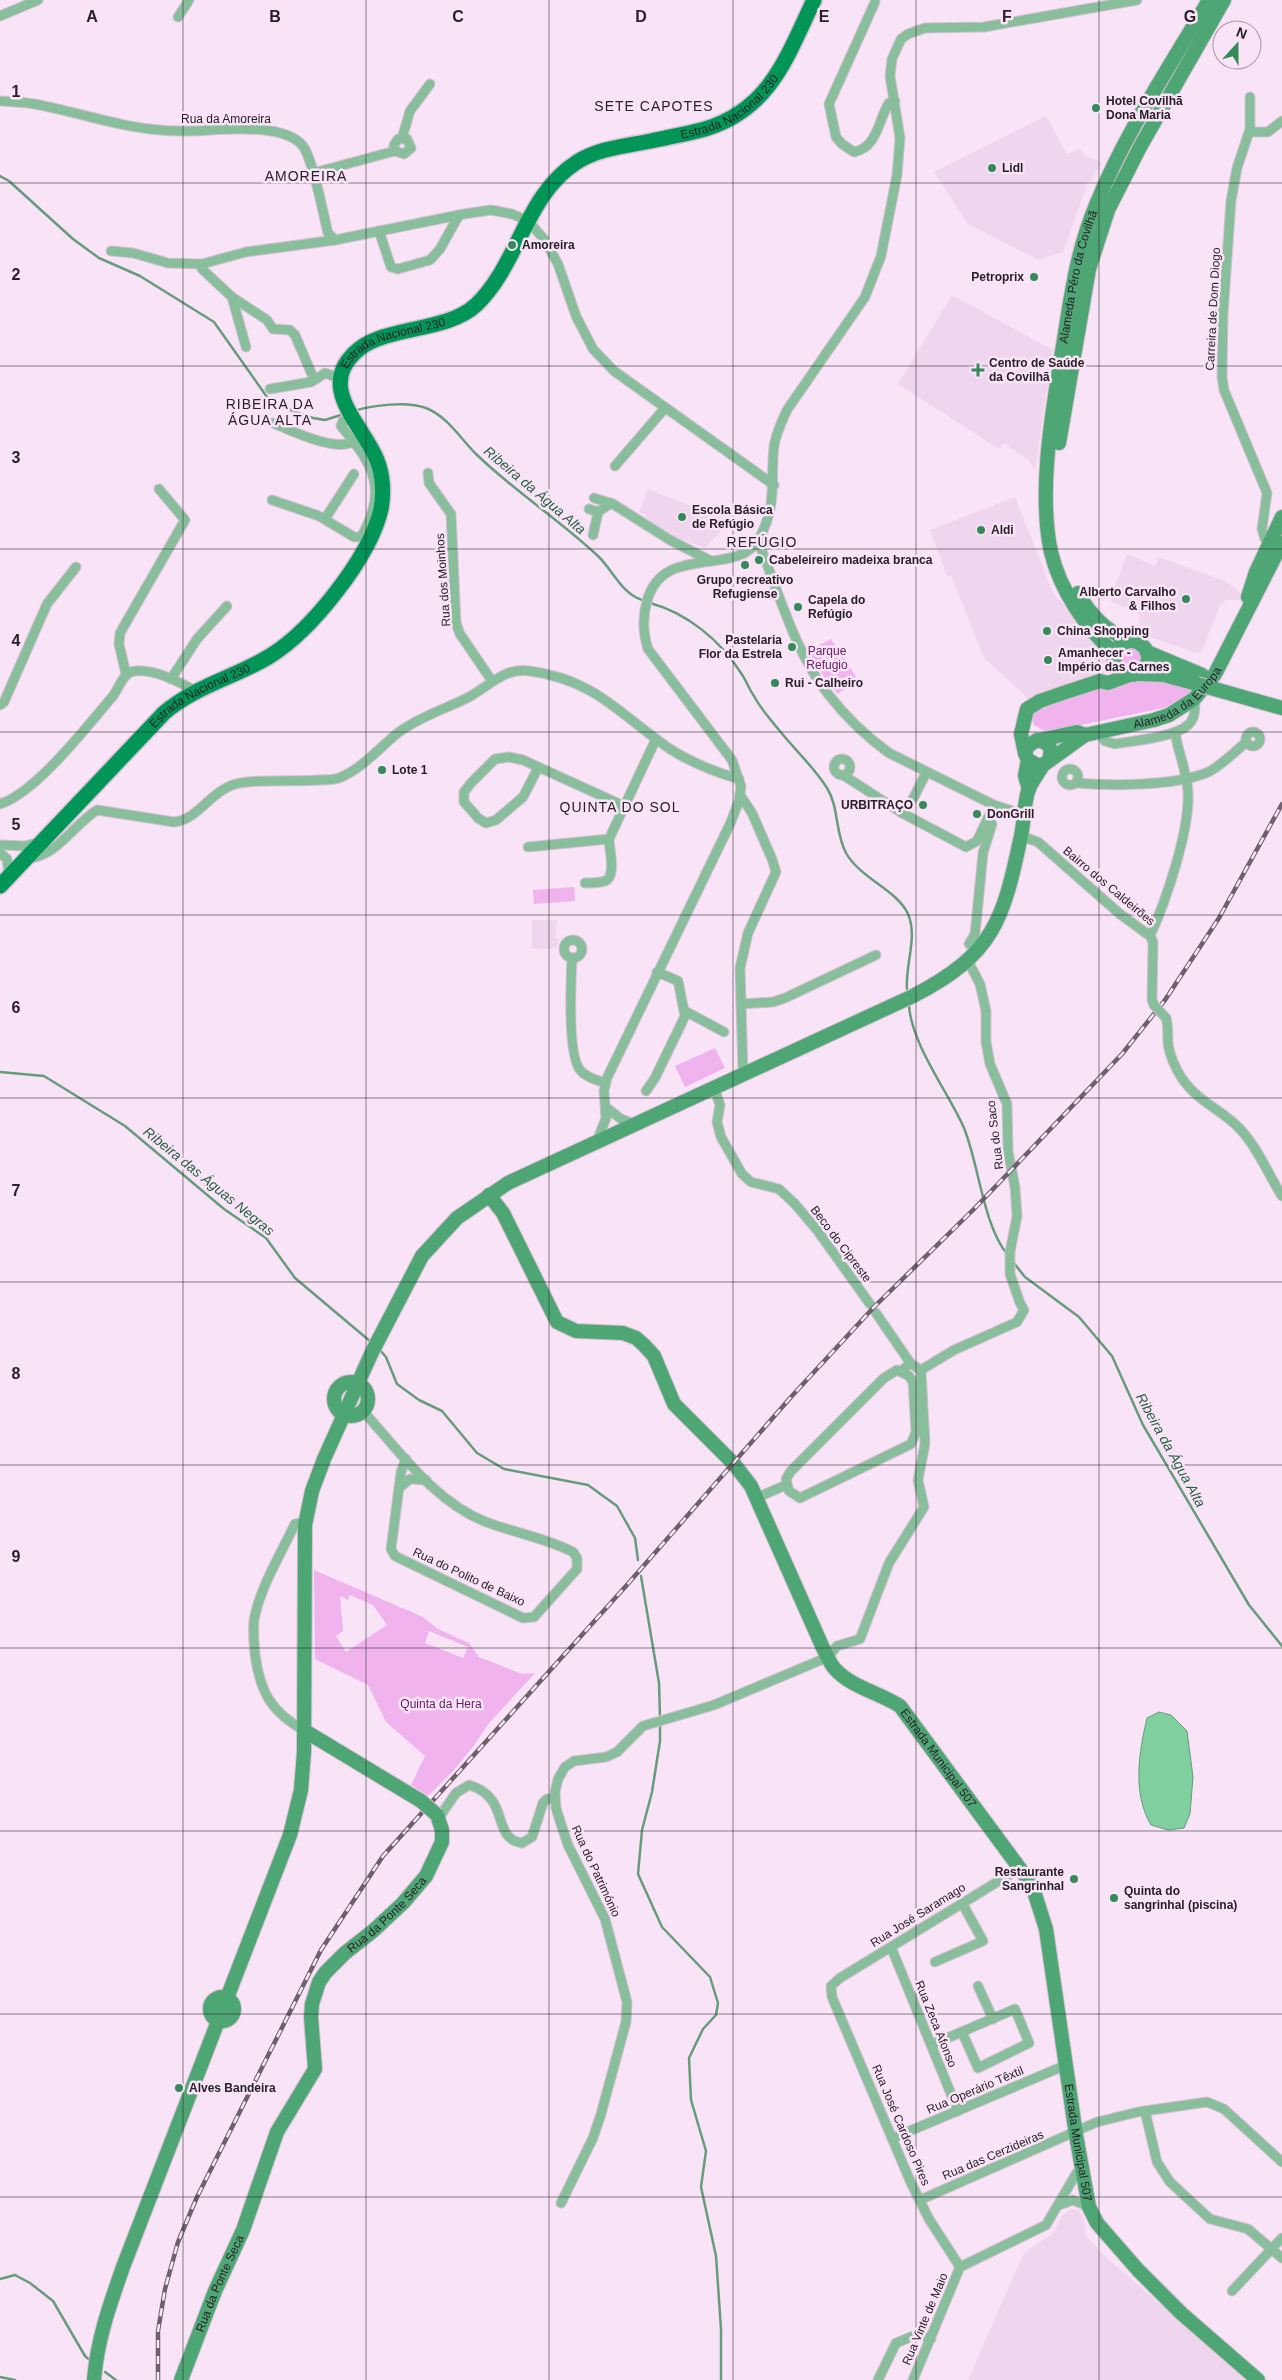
<svg xmlns="http://www.w3.org/2000/svg" width="1282" height="2380" font-family="Arial,sans-serif">
	<style>
		.built { fill: #efd5ed }
		.green { fill: #f0b3ed; fill-rule: evenodd }
		.water { fill: #80d09f; stroke: #669c7b }
		.lines { fill: none; stroke-linecap: round; stroke-linejoin: round }
		.stream { stroke: #669c7b; stroke-width: 2.5 }
		.street-casing { stroke: #d4c1d2; stroke-width: 11 }
		.secondary-casing { stroke: #d4c1d2; stroke-width: 16 }
		.primary-casing { stroke: #d4c1d2; stroke-width: 18 }
		.street { stroke: #88be9c; stroke-width: 9 }
		.secondary { stroke: #4fa675; stroke-width: 14 }
		.primary { stroke: #019558; stroke-width: 15 }
		.rail-casing { stroke: #6c606b; stroke-width: 4.5 }
		.rail { stroke: #f9e4f7; stroke-width: 2.5; stroke-dasharray: 8; stroke-linecap: butt }
		.street-bridge-casing { stroke: #d4c1d2; stroke-width: 11; stroke-linecap: butt }
		.secondary-bridge-casing { stroke: #d4c1d2; stroke-width: 16; stroke-linecap: butt }
		.street-bridge { stroke: #88be9c; stroke-width: 9 }
		.secondary-bridge { stroke: #4fa675; stroke-width: 14 }
		.grid { fill: none; stroke: #292128; stroke-width: 1; stroke-opacity: 0.55 }
		.poi-dot { fill: #36895b; stroke: #f9e4f7; stroke-width: 2 }
		.labels { text-anchor: middle; dominant-baseline: central; stroke-width: 5; stroke-linejoin: round; paint-order: stroke }
		.poi-label { font-size: 12px; font-weight: bold; fill: #292128; stroke: #f9e4f7; text-anchor: start }
		.street-label { font-size: 12px; fill: #292128; stroke: #f9e4f7 }
		.park-label { font-size: 12px; fill: #682068; stroke: #f9e4f7 }
		.neighbourhood-label { font-size: 14px; letter-spacing: 1px; fill: #292128; stroke: #f9e4f7 }
		.water-label { font-size: 14px; font-style: italic; fill: #255f3f; stroke: #f9e4f7 }
		.grid-label { font-size: 16px; text-anchor: middle; font-weight: bold; fill: #292128; stroke: #f9e4f7; stroke-width: 5; stroke-linejoin: round; paint-order: stroke }
	</style>
	<rect width="100%" height="100%" fill="#f9e4f7"/>
	<g class="built">
		<polygon points="1046,116 1067,154 1080,149 1084,155 1102,163 1090,182 1083,183 1087,185 1063,252 1038,260 968,224 934,172"/>
		<polygon points="952,295 1053,350 1035,470 1028,460 1004,443 999,449 898,384"/>
		<polygon points="648,489 730,521 705,548 667,534 647,523 646,515 639,512"/>
		<polygon points="1015,497 1053,593 1107,651 1109,660 1105,672 1101,676 1028,703 1025,695 984,658 951,575 947,576 930,530"/>
		<polygon points="1127,554 1155,566 1158,557 1225,581 1241,593 1239,600 1226,600 1220,605 1202,651 1196,653 1147,636 1140,628 1139,613 1110,601"/>
		<polygon points="532,920 557,920 555,938 559,939 557,948 532,949"/>
		<polygon points="1071,2209 1079,2210 1085,2224 1085,2235 1108,2259 1248,2380 968,2380 1024,2253 1053,2233 1063,2215"/>
	</g>
	<g class="green">
		<polygon points="831,639 857,678 838,694 826,680 808,651"/>
		<circle cx="1131" cy="658" r="11"/>
		<path d="M1147,678L1194,688L1185,697L1164,708L1065,728L1045,731L1034,725L1031,718C1044,696 1121,684 1147,678Z"/>
		<polygon points="574,887 575,901 534,904 533,890"/>
		<polygon points="715,1048 725,1068 685,1087 675,1066"/>
		<path d="M314,1570L423,1617L438,1629L469,1643L479,1657L522,1674L535,1673L489,1723L472,1748L454,1770L428,1796L411,1785L425,1756L386,1722L368,1685L315,1659ZM350,1595L373,1605L387,1625L346,1652L336,1636L343,1631L340,1596L348,1600ZM429,1631L468,1647L463,1658L425,1643Z"/>
	</g>
	<path class="water" d="M1159,1712L1171,1715L1187,1731L1193,1777L1190,1814L1184,1828L1168,1830L1151,1825C1132,1793 1139,1752 1147,1718Z"/>
	<g class="lines">
		<g class="stream">
			<polyline points="0,176 9,181 73,239 99,258 140,276 214,322 267,397 282,407 313,418 325,420 344,414"/>
			<path d="M354,411C373,405 407,401 426,408C448,417 460,438 476,454C514,491 560,520 599,557C614,572 622,595 645,601"/>
			<path d="M650,603C687,613 720,640 741,673C746,680 749,689 754,696C760,708 770,719 779,730C794,749 814,767 827,788C839,807 835,833 846,853C861,879 897,890 908,914C918,937 905,965 907,989"/>
			<path d="M909,1006C912,1045 948,1092 964,1128C979,1165 983,1224 1007,1254"/>
			<polyline points="0,1072 44,1076 125,1126 224,1209 266,1238 295,1278 371,1342"/>
			<polyline points="1013,1262 1025,1277 1079,1317 1112,1356 1143,1425 1249,1605 1282,1646"/>
			<polyline points="379,1349 386,1357 397,1384 419,1400 442,1411 477,1453 504,1469 588,1485 617,1506 635,1538 638,1560"/>
			<polyline points="641,1576 659,1683 660,1718"/>
			<polyline points="660,1724 660,1741 652,1792 642,1830 638,1874 662,1927 710,1977 718,2003 716,2015 703,2029 689,2058 691,2100 706,2151 701,2187 716,2256 721,2329 721,2380"/>
			<polyline points="0,2279 15,2275 30,2283 53,2301 85,2356 91,2361"/>
			<polyline points="105,2372 116,2380"/>
			<polyline points="0,2377 15,2380"/>
		</g>
		<defs>
			<g id="street">
				<path d="M875,2L829,104L836,137L842,144L854,152C878,147 878,120 889,103L895,101"/>
				<polyline points="0,16 38,0"/>
				<polyline points="178,17 189,0"/>
				<polyline points="1250,97 1250,129 1237,168 1231,201 1223,314 1222,377 1224,390 1267,493 1262,529 1265,539 1270,543"/>
				<path d="M0,101C11,102 23,102 34,104C84,113 128,131 180,131C211,132 280,120 302,145C313,157 323,214 328,233L335,240L464,214L491,210L512,214L528,221L544,239L558,264L576,316L593,349L614,371L774,485"/>
				<polyline points="1250,132 1268,132 1282,121"/>
				<polyline points="402,138 410,111 430,84"/>
				<polyline points="313,173 395,151 404,154 411,148 407,139 398,139 394,145 395,151"/>
				<polyline points="379,231 391,267 398,269 430,260 440,249 459,215"/>
				<polyline points="111,251 133,253 168,263 202,264 246,252 335,240"/>
				<polyline points="202,264 202,269 232,297 267,320 273,329 290,330 295,335 313,377 316,379 325,373 342,379"/>
				<polyline points="232,297 246,347"/>
				<polyline points="270,389 311,382 316,379"/>
				<path d="M273,423C292,431 337,453 354,441"/>
				<polyline points="615,466 665,408"/>
				<polyline points="428,473 429,483 451,514 456,623 460,634 492,681"/>
				<polyline points="594,498 613,504 670,540 711,561"/>
				<path d="M272,500L319,516L354,537H361C389,489 373,464 341,426L343,421H354"/>
				<polyline points="589,509 598,512 611,503"/>
				<polyline points="325,519 354,474"/>
				<polyline points="593,535 598,512"/>
				<path d="M758,541C778,590 795,653 828,694C845,716 867,737 889,753L994,805L1025,815"/>
				<polyline points="126,674 119,644 120,633 185,520 159,489"/>
				<polyline points="171,679 197,639 227,606"/>
				<polyline points="0,705 4,702 47,604 76,567"/>
				<path d="M1100,731L1105,741L1115,744C1132,741 1176,737 1188,725C1195,719 1196,707 1194,699"/>
				<circle cx="1253" cy="739" r="7"/>
				<circle cx="842" cy="767" r="8"/>
				<polyline points="538,768 523,797 496,820 486,823 478,818 464,802 464,792 471,783 495,759 509,757 523,760 624,806"/>
				<circle cx="1070" cy="777" r="8"/>
				<polyline points="843,775 902,813 966,847 977,841 994,805"/>
				<path d="M1076,783C1112,786 1172,786 1206,773C1220,767 1235,752 1246,742"/>
				<polyline points="740,795 752,813 772,859 776,872 748,933 740,968 743,1073"/>
				<path d="M0,804C36,793 88,725 113,696C119,688 123,672 135,671C155,669 179,682 196,691"/>
				<polyline points="902,813 914,797 926,773"/>
				<polyline points="1021,836 1038,842 1120,914 1150,936 1153,942 1152,1000 1154,1005"/>
				<polyline points="0,845 25,846 40,842"/>
				<polyline points="528,847 609,839 656,739"/>
				<polyline points="0,853 7,859 9,876"/>
				<path d="M26,859C58,856 72,826 97,810L174,822C198,819 208,795 230,786C248,778 297,782 320,780C326,780 333,780 339,778C362,769 380,747 399,732C419,717 445,709 467,698C489,687 503,667 530,671C596,680 620,715 670,749C692,763 715,772 739,779"/>
				<path d="M585,883C591,883 599,883 605,881C617,876 609,849 609,839"/>
				<path d="M1150,936C1166,901 1190,830 1188,792C1187,772 1178,752 1175,732"/>
				<circle cx="573" cy="949" r="9"/>
				<polyline points="969,944 975,934 983,853 992,824"/>
				<path d="M572,958C571,979 567,1058 581,1071C587,1078 597,1080 605,1083"/>
				<polyline points="741,1004 773,1002 785,998 876,955"/>
				<polyline points="685,1011 724,1032"/>
				<path d="M1166,1018C1169,1027 1167,1032 1168,1041C1168,1051 1173,1062 1177,1070C1194,1102 1220,1107 1241,1130C1259,1150 1268,1174 1282,1196"/>
				<polyline points="714,1087 720,1105 717,1122 721,1137 742,1174 751,1182 779,1189 795,1204 817,1230 870,1304"/>
				<polyline points="646,1091 655,1078 685,1016 678,981 657,972"/>
				<polyline points="607,1108 621,1119 634,1124"/>
				<path d="M597,1141L606,1118L604,1091L607,1078L730,824L739,801L741,786L732,760L648,649C643,633 642,618 647,601C663,542 737,578 759,539C778,504 770,481 774,446C776,433 782,421 787,410L865,297L881,256L897,175L900,138L890,76L892,59L901,39L908,34L925,28L984,27L1137,0"/>
				<polyline points="876,1313 911,1364"/>
				<polygon points="897,1370 909,1376 913,1382 916,1432 911,1444 800,1498 789,1491 786,1479 791,1471 884,1378"/>
				<polyline points="921,1370 954,1350 1017,1322 1024,1310 1020,1303 1010,1274 1010,1252 1017,1216 1015,1187 1008,1151 1007,1104 990,1064 986,1042 986,1011 980,984 968,961"/>
				<path d="M363,1411C399,1451 435,1502 486,1522C515,1533 546,1538 573,1552L577,1558V1569L534,1617L523,1618L395,1556L391,1549L401,1472L406,1459"/>
				<polyline points="399,1488 410,1479 426,1480"/>
				<polyline points="756,1498 786,1485"/>
				<path d="M305,1731C271,1712 260,1692 255,1654C254,1641 252,1628 255,1615C262,1585 279,1557 292,1530L295,1524L305,1522"/>
				<path d="M438,1819L456,1793L469,1785C512,1798 490,1838 522,1843L532,1837L543,1803L547,1799L555,1798"/>
				<polyline points="891,1947 958,2111"/>
				<polyline points="935,1962 983,1941 962,1903"/>
				<polyline points="978,1986 993,2019"/>
				<polyline points="931,2045 1015,2009 1029,2043 978,2068 962,2032"/>
				<polyline points="1145,2111 1157,2162 1170,2182 1210,2219 1248,2229 1282,2258"/>
				<polyline points="893,2138 1066,2065"/>
				<polyline points="920,2200 1097,2122 1138,2112 1207,2102 1224,2109 1282,2162"/>
				<polyline points="561,2203 593,2138 601,2114 626,2022 627,2002 605,1919 568,1845 561,1824 556,1808 555,1792 558,1779 565,1767 574,1761 606,1757 617,1752 643,1726 714,1705 828,1657 837,1646 860,1639 889,1563 924,1507 918,1480 925,1444 921,1370 911,1364 907,1366 902,1371"/>
				<polyline points="1059,2205 1073,2200 1089,2207"/>
				<polyline points="960,2267 929,2219 911,2183 832,1997 831,1986 840,1978 1020,1868"/>
				<polyline points="1232,2291 1282,2238"/>
				<polyline points="878,2380 896,2343 918,2334 931,2339"/>
				<polyline points="913,2380 960,2267 1046,2225 1076,2174 1082,2168"/>
			</g>
			<g id="secondary">
				<polyline points="1059,443 1089,269 1108,210 1140,147 1224,0"/>
				<path d="M1078,593C1090,615 1106,631 1129,641"/>
				<polyline points="1248,597 1256,572 1282,517"/>
				<circle cx="1131" cy="658" r="17"/>
				<polyline points="1147,652 1202,675"/>
				<path id="s1" d="M1114,653C1085,627 1060,590 1051,552C1038,492 1052,413 1062,352C1070,303 1076,252 1096,205C1124,135 1170,66 1209,0"/>
				<polyline points="1139,674 1164,675 1197,684"/>
				<polyline points="1218,690 1282,708"/>
				<path id="s2" d="M1040,740L1077,732L1085,735L1154,720L1169,715L1194,699L1215,674L1282,543"/>
				<polyline points="1025,753 1021,734 1027,709 1040,701 1066,692 1100,681 1108,683 1127,676"/>
				<polyline points="1028,760 1025,776 1029,789"/>
				<polyline points="1049,760 1051,750 1047,743 1037,740 1028,746 1025,753 1028,760 1039,766 1046,763 1085,735"/>
				<path id="s3" d="M489,1195L503,1213L557,1322L576,1331L623,1333L636,1338L644,1345L654,1356L674,1404L734,1464L751,1486L823,1648C827,1655 830,1664 835,1669C851,1687 880,1693 900,1706L1032,1885L1046,1929L1076,2135L1089,2207L1097,2223L1138,2270L1181,2313L1258,2380"/>
				<circle cx="351" cy="1399" r="17"/>
				<polyline points="305,1731 421,1801"/>
				<circle cx="222" cy="2009" r="12"/>
				<path d="M94,2380C97,2340 110,2304 123,2267L290,1835L301,1790L304,1752L305,1525L312,1491L324,1459L372,1352L422,1256L457,1218L508,1183L913,996C994,954 1003,921 1021,836C1024,822 1024,805 1028,791C1030,784 1039,772 1043,765"/>
				<path id="s4" d="M181,2380L215,2291L243,2230L277,2132L315,2069L311,2017L312,2004L319,1982L325,1973L345,1953L373,1931L403,1903L426,1876L442,1842V1830L437,1815"/>
			</g>
			<g id="primary">
				<path id="s5" d="M0,886L164,713C195,686 236,677 270,656C312,630 370,557 381,509C384,494 383,475 377,460C362,423 314,386 359,349C388,326 447,332 476,305C519,264 525,195 577,162C599,148 626,146 651,141C669,137 687,134 705,129C771,109 787,56 814,0"/>
			</g>
		</defs>
		<use href="#street" class="street-casing"/>
		<use href="#secondary" class="secondary-casing"/>
		<use href="#primary" class="primary-casing"/>
		<use href="#street" class="street"/>
		<use href="#secondary" class="secondary"/>
		<use href="#primary" class="primary"/>
		<defs>
			<polyline id="rail" points="158,2380 158,2331 165,2289 178,2242 197,2197 321,1950 383,1856 626,1586 791,1397 874,1307 974,1209 1122,1054 1165,1000 1219,918 1282,804"/>
		</defs>
		<use href="#rail" class="rail-casing"/>
		<use href="#rail" class="rail"/>
		<defs>
			<polyline id="street-bridge" points="1154,1005 1166,1018"/>
			<g id="secondary-bridge">
				<polyline points="1197,684 1218,690"/>
				<polyline points="421,1801 437,1815"/>
			</g>
		</defs>
		<use href="#street-bridge" class="street-bridge-casing"/>
		<use href="#secondary-bridge" class="secondary-bridge-casing"/>
		<use href="#street-bridge" class="street-bridge"/>
		<use href="#secondary-bridge" class="secondary-bridge"/>
	</g>
	<path class="grid" d="M183,0V2380M366,0V2380M549,0V2380M733,0V2380M916,0V2380M1099,0V2380M0,183H1282M0,366H1282M0,549H1282M0,732H1282M0,915H1282M0,1098H1282M0,1282H1282M0,1465H1282M0,1648H1282M0,1831H1282M0,2014H1282M0,2197H1282"/>
	<g class="poi-dot">
		<circle cx="1096" cy="108" r="5"/>
		<circle cx="992" cy="168" r="5"/>
		<circle cx="512" cy="245" r="5"/>
		<circle cx="1034" cy="277" r="5"/>
		<path d="M975.5 362.5h5v5h5v5h-5v5h-5v-5h-5v-5h5z"/>
		<circle cx="682" cy="517" r="5"/>
		<circle cx="981" cy="530" r="5"/>
		<circle cx="759" cy="560" r="5"/>
		<circle cx="745" cy="565" r="5"/>
		<circle cx="1186" cy="599" r="5"/>
		<circle cx="798" cy="607" r="5"/>
		<circle cx="1047" cy="631" r="5"/>
		<circle cx="792" cy="647" r="5"/>
		<circle cx="1048" cy="660" r="5"/>
		<circle cx="775" cy="683" r="5"/>
		<circle cx="382" cy="770" r="5"/>
		<circle cx="923" cy="805" r="5"/>
		<circle cx="977" cy="814" r="5"/>
		<circle cx="1074" cy="1879" r="5"/>
		<circle cx="1114" cy="1898" r="5"/>
		<circle cx="179" cy="2088" r="5"/>
	</g>
	<g class="labels">
		<g class="poi-label">
			<text x="1106" y="101">Hotel Covilhã<tspan x="1106" dy="14">Dona Maria</tspan></text>
			<text x="1002" y="168">Lidl</text>
			<text x="522" y="245">Amoreira</text>
			<text x="1024" y="277" text-anchor="end">Petroprix</text>
			<text x="989" y="363">Centro de Saúde<tspan x="989" dy="14">da Covilhã</tspan></text>
			<text x="692" y="510">Escola Básica<tspan x="692" dy="14">de Refúgio</tspan></text>
			<text x="991" y="530">Aldi</text>
			<text x="769" y="560">Cabeleireiro madeixa branca</text>
			<text x="745" y="580" text-anchor="middle">Grupo recreativo<tspan x="745" dy="14">Refugiense</tspan></text>
			<text x="1176" y="592" text-anchor="end">Alberto Carvalho<tspan x="1176" dy="14">&amp; Filhos</tspan></text>
			<text x="808" y="600">Capela do<tspan x="808" dy="14">Refúgio</tspan></text>
			<text x="1057" y="631">China Shopping</text>
			<text x="782" y="640" text-anchor="end">Pastelaria<tspan x="782" dy="14">Flor da Estrela</tspan></text>
			<text x="1058" y="653">Amanhecer -<tspan x="1058" dy="14">Império das Carnes</tspan></text>
			<text x="785" y="683">Rui - Calheiro</text>
			<text x="392" y="770">Lote 1</text>
			<text x="913" y="805" text-anchor="end">URBITRAÇO</text>
			<text x="987" y="814">DonGrill</text>
			<text x="1064" y="1872" text-anchor="end">Restaurante<tspan x="1064" dy="14">Sangrinhal</tspan></text>
			<text x="1124" y="1891">Quinta do<tspan x="1124" dy="14">sangrinhal (piscina)</tspan></text>
			<text x="189" y="2088">Alves Bandeira</text>
		</g>
		<g class="street-label">
			<text stroke="none"><textPath href="#s5" startOffset="1191">Estrada Nacional 230</textPath></text>
			<text x="226" y="119">Rua da Amoreira</text>
			<text stroke="none"><textPath href="#s1" startOffset="399">Alameda Pêro da Covilhã</textPath></text>
			<text transform="translate(1213 309) rotate(-87)">Carreira de Dom Diogo</text>
			<text stroke="none"><textPath href="#s5" startOffset="756">Estrada Nacional 230</textPath></text>
			<text transform="translate(443 580) rotate(-94)">Rua dos Moinhos</text>
			<text stroke="none"><textPath href="#s2" startOffset="149">Alameda da Europa</textPath></text>
			<text stroke="none"><textPath href="#s5" startOffset="278">Estrada Nacional 230</textPath></text>
			<text transform="translate(1109 886) rotate(40)">Bairro dos Caldeirões</text>
			<text transform="translate(995 1135) rotate(-97)">Rua do Saco</text>
			<text transform="translate(841 1244) rotate(53)">Beco do Cipreste</text>
			<text transform="translate(469 1577) rotate(25)">Rua do Polito de Baixo</text>
			<text stroke="none"><textPath href="#s3" startOffset="758">Estrada Municipal 507</textPath></text>
			<text transform="translate(596 1871) rotate(65)">Rua do Património</text>
			<text stroke="none"><textPath href="#s4" startOffset="524">Rua da Ponte Seca</textPath></text>
			<text transform="translate(918 1915) rotate(-32)">Rua José Saramago</text>
			<text transform="translate(936 2024) rotate(68)">Rua Zeca Afonso</text>
			<text transform="translate(975 2090) rotate(-23)">Rua Operário Têxtil</text>
			<text transform="translate(901 2125) rotate(67)">Rua José Cardoso Pires</text>
			<text stroke="none"><textPath href="#s3" startOffset="1178">Estrada Municipal 507</textPath></text>
			<text transform="translate(993 2155) rotate(-23)">Rua das Cerzideiras</text>
			<text stroke="none"><textPath href="#s4" startOffset="104">Rua da Ponte Seca</textPath></text>
			<text transform="translate(925 2319) rotate(-67)">Rua Vinte de Maio</text>
		</g>
		<g class="park-label">
			<text x="827" y="651">Parque<tspan x="827" dy="14">Refugio</tspan></text>
			<text x="441" y="1704">Quinta da Hera</text>
		</g>
		<g class="neighbourhood-label">
			<text x="654" y="106">SETE CAPOTES</text>
			<text x="306" y="176">AMOREIRA</text>
			<text x="270" y="404">RIBEIRA DA<tspan x="270" dy="16">ÁGUA ALTA</tspan></text>
			<text x="762" y="542">REFÚGIO</text>
			<text x="620" y="807">QUINTA DO SOL</text>
		</g>
		<g class="water-label">
			<text transform="translate(535 490) rotate(40)">Ribeira da Água Alta</text>
			<text transform="translate(209 1181) rotate(39)">Ribeira das Águas Negras</text>
			<text transform="translate(1171 1450) rotate(61)">Ribeira da Água Alta</text>
		</g>
	</g>
	<g class="grid-label">
		<text x="92" y="22">A</text>
		<text x="275" y="22">B</text>
		<text x="458" y="22">C</text>
		<text x="641" y="22">D</text>
		<text x="824" y="22">E</text>
		<text x="1007" y="22">F</text>
		<text x="1190" y="22">G</text>
		<text x="16" y="97">1</text>
		<text x="16" y="280">2</text>
		<text x="16" y="463">3</text>
		<text x="16" y="646">4</text>
		<text x="16" y="830">5</text>
		<text x="16" y="1013">6</text>
		<text x="16" y="1196">7</text>
		<text x="16" y="1379">8</text>
		<text x="16" y="1562">9</text>
	</g>
	<g transform="translate(1237 45) rotate(21)"><circle r="24" fill="#f9e4f7" stroke="#a696a4"/>
	<path d="M0-4L9 19L0 12L-9 19Z" fill="#36895b"/>
	<text y="-8" font-size="14" font-weight="bold" text-anchor="middle" fill="#292128">N</text>
	</g>
</svg>
